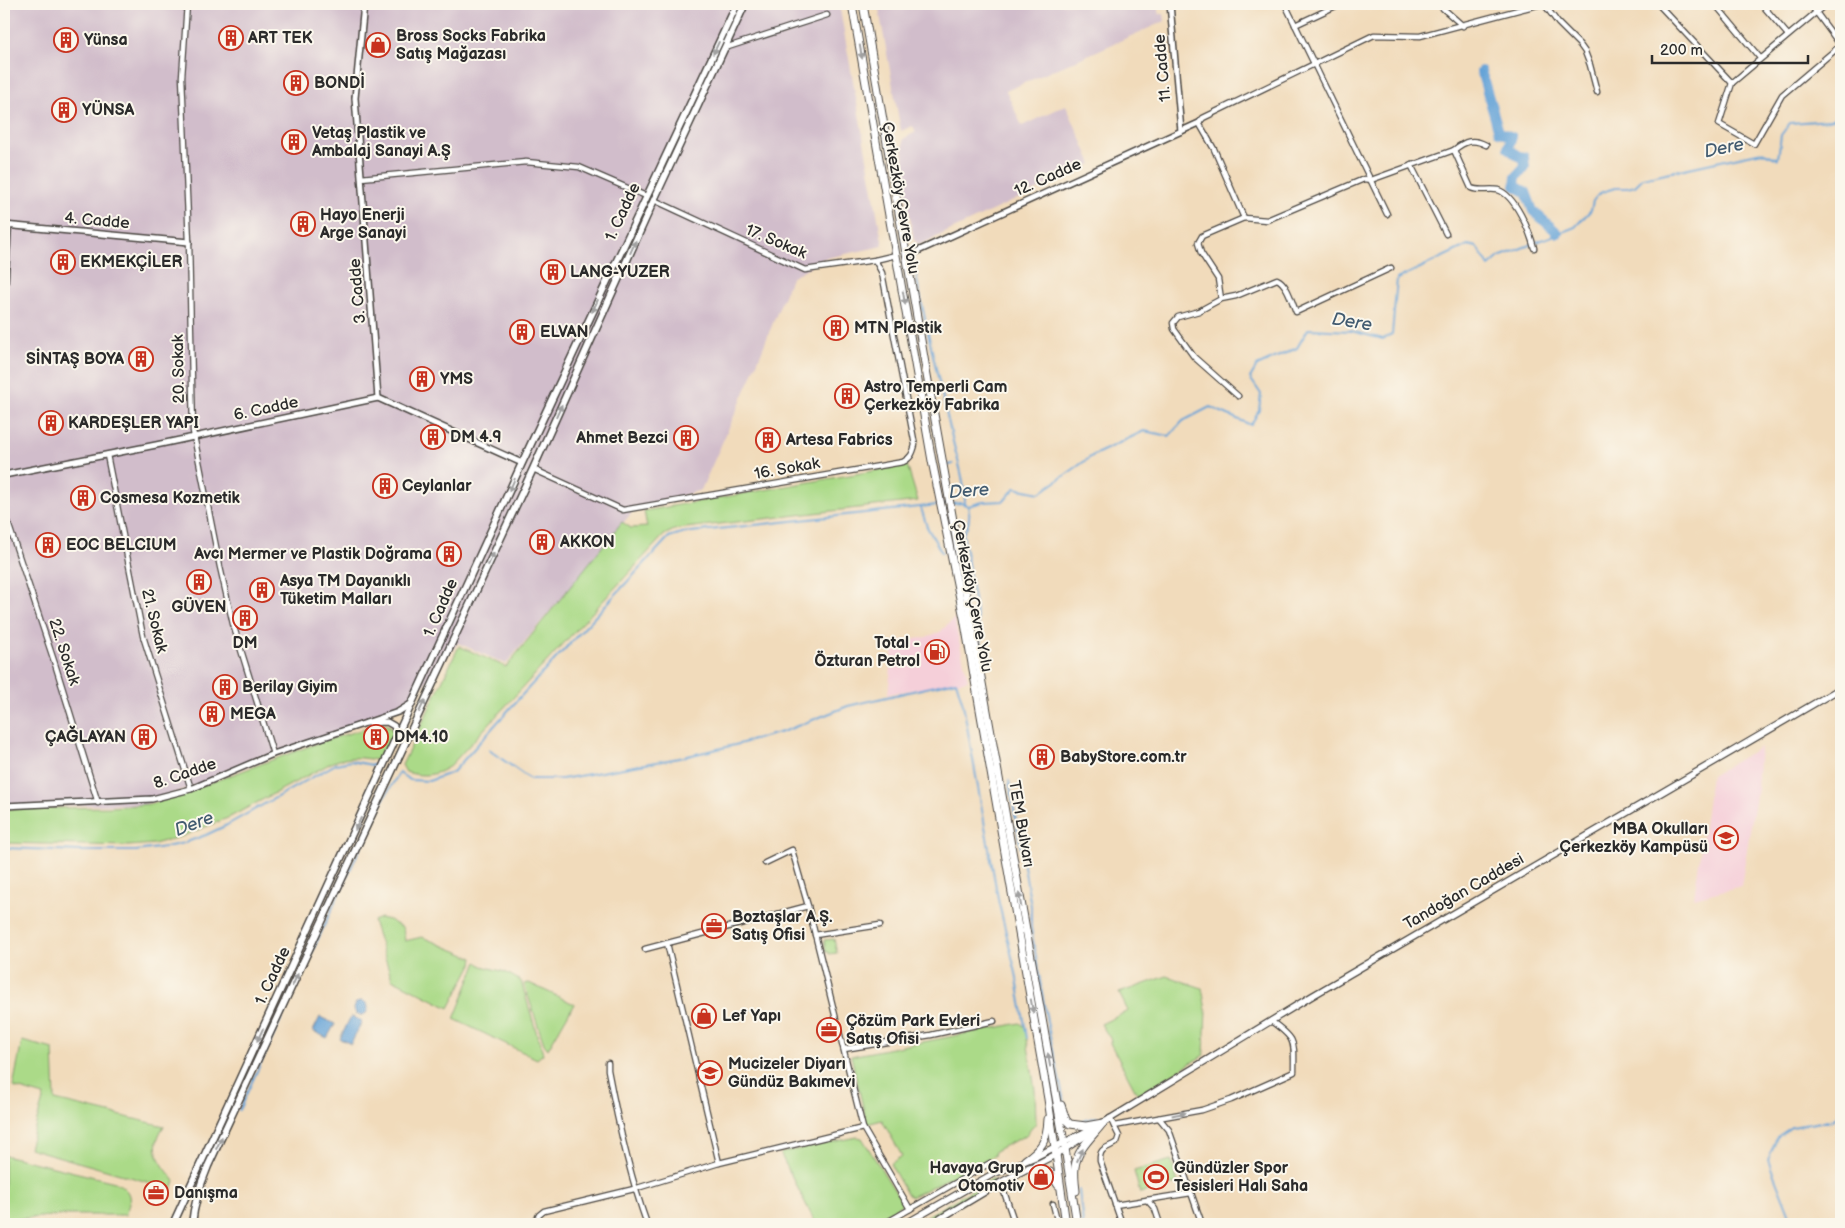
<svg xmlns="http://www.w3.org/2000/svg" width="1845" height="1228" font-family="'Balsamiq Sans',sans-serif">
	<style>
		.built { fill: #f5cfd9 }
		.industrial { fill: #d1bdcb }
		.green { fill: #abda88; stroke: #6b825a }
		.water { fill: #65a3d7; stroke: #486781 }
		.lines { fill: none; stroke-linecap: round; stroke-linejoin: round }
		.stream { stroke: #65a3d7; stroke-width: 2 }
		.river { stroke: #65a3d7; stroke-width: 10 }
		.minor-casing { stroke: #494541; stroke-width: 7 }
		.tertiary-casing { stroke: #494541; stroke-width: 8 }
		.secondary-casing { stroke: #494541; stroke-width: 8 }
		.primary-casing { stroke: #494541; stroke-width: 9 }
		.trunk-casing { stroke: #494541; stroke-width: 9 }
		.minor { stroke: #fff; stroke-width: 4.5 }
		.tertiary { stroke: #fff; stroke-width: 5 }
		.secondary { stroke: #fff; stroke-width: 5.5 }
		.primary { stroke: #fff; stroke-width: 6 }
		.trunk { stroke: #fff; stroke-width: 7 }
		.oneway { fill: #a0a0a0 }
		.labels { text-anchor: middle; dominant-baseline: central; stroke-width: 4; stroke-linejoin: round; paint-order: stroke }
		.poi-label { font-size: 16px; font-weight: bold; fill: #2b2b2b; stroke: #fbf7ec; text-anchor: start }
		.street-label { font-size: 16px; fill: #2b2b2b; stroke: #fbf7ec }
		.water-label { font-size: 18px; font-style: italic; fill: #425b70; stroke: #fbf7ec }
	</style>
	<rect width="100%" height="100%" fill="#fbf7ec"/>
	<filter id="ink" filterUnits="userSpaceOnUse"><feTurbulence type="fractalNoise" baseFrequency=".02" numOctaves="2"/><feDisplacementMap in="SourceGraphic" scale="10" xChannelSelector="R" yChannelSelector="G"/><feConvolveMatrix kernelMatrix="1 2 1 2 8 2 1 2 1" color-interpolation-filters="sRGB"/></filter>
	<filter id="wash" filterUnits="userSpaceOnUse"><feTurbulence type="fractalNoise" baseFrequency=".0096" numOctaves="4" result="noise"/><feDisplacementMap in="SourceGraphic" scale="20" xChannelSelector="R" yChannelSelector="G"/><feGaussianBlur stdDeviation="1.12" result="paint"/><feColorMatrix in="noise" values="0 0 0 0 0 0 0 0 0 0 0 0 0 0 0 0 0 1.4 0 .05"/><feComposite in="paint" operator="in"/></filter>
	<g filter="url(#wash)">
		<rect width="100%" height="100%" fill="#f1dbbb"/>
		<g class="built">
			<polygon points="954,618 968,680 888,694 894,641 923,638 940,632"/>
			<polygon points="1760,747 1757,789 1741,886 1694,898 1711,776"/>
		</g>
		<g class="industrial">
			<polygon points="4,4 839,4 883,246 822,259 791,278 751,378 701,490 633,511 506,664 458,643 409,703 273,757 144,804 4,807"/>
			<polygon points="878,4 1161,4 1159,6 1159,14 1164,14 1165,21 1006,91 1022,126 1066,105 1092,164 919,245 914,240 906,194 903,139 916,132 913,126 901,131"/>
		</g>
		<g class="green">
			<path d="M907,465L918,501L685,528L674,530L664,535L450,766C435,776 423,777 406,772L402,765L459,646L506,667L622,522L631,528L647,527L644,511Z"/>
			<path d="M382,724L390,726L393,734L380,761C363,757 350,756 333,762L230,817L183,836L154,844L128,846L4,843V809L111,807L149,804L161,801L326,740Z"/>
			<polygon points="380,918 389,920 403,928 405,941 422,937 473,958 472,964 449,1008 392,979 373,921"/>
			<polygon points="834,939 837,953 829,954 829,952 826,952 824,940"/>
			<polygon points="477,962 482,966 505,972 521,981 543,1054 537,1059 454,1019"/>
			<polygon points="1167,976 1202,988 1206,1010 1204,1055 1138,1095 1110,1043 1111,1040 1101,1024 1128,1011 1119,993"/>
			<polygon points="529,983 574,1004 548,1049 544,1044 524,984"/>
			<polygon points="1020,1023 1025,1027 1035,1090 1036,1123 1026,1135 995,1151 994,1156 911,1197 907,1194 890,1164 902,1156 882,1120 867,1124 851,1056"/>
			<path d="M22,1041L53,1049L55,1100L164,1126C148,1150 160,1162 175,1181L172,1189L29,1148L44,1096L13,1087Z"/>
			<polygon points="857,1137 862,1138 903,1204 868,1224 816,1224 780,1153"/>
			<path d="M4,1155L115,1182C132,1191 132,1199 125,1215H65L4,1220Z"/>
			<polygon points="1171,1160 1178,1183 1140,1193 1134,1171"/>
			<path d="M993,1178L994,1182C978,1190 927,1224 913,1224Z"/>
		</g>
		<g class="water">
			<circle cx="361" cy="1008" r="7"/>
			<polygon points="351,1016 362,1021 351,1044 340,1039"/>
			<polygon points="320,1017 335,1024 327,1038 313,1031"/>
		</g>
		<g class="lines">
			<g class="stream">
				<path d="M915,269C925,324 938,378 951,433C956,457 965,478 965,503"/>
				<polyline points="945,466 953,464"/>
				<polyline points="952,504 962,503 968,506 983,502 1004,501 1015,488 1040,493 1092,456 1144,431 1169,436 1183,421 1210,407 1251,425 1259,410 1261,394 1250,378 1257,366 1297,348 1308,329 1351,331 1383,339 1392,334 1397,279 1468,245 1477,247 1489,266 1499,257 1575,227 1591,210 1593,201 1597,196 1602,192 1615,188 1627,188 1635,186 1643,178 1762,152 1778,159 1781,135 1790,123 1830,120 1841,115"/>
				<path d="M968,506C971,516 969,525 963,534L984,659"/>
				<polyline points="921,508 927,527 942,553"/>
				<polyline points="489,750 530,779 562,779 679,758 739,744 782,732 848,706 956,681 963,704 999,904 1016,973 1027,1038"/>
				<polyline points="1009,781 1031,906 1031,928 1047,1022 1065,1106"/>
				<polyline points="4,848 80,851 136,851 166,847 184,843 206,835 227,825 336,764 351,761 377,766"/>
				<polyline points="239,1110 380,805 399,773 410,780 429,781 453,772 522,695 669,537 682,533 947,504"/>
				<polyline points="1078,1122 1097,1117"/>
				<polyline points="1079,1190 1083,1224"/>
				<polyline points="1790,1224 1789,1213 1768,1160 1777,1137 1792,1127 1832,1120 1841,1111"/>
			</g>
			<polyline class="river" points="1481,71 1499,132 1512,137 1508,148 1518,156 1524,157 1525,167 1516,177 1515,186 1526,192 1533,211 1558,233"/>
		</g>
	</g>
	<g filter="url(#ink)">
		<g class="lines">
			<defs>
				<g id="minor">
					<polyline points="187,4 182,77 189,242 193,431 220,567 233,624 273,754"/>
					<polyline points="1285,4 1387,214"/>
					<polyline points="1438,4 1463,26"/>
					<polyline points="1544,4 1558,23 1580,45 1585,52 1590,65 1597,92"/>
					<polyline points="1658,4 1732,83"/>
					<polyline points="1715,4 1760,58"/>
					<polyline points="1810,4 1841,46"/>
					<polyline points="1826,4 1732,83 1719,124 1754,144 1782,95 1841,45"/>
					<polyline points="1764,7 1788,35"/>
					<polyline points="1295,25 1340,4"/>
					<polyline points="725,48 827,15"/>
					<path d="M1454,150L1471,188C1480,192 1489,188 1498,190C1515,195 1530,232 1534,248"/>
					<polyline points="1411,165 1446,234"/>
					<polyline points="361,178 526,162 579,167 646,196"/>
					<polyline points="654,200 805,270 875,260 896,255"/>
					<polyline points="1244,218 1214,149 1199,123 1203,118 1374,35 1420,36 1541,4"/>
					<path d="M1221,299L1218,279L1201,253L1198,243L1202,236L1244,218L1267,220L1364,179L1371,180L1454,150C1465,141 1473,138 1486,145"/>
					<polyline points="4,311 9,225"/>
					<path d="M1238,396L1194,357L1174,329L1173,323L1178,317L1199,311L1221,299L1236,296L1277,279C1287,283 1292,302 1296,312L1391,268"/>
					<polyline points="107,455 143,636 191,789"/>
					<path d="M533,469L623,510L903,462C911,458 913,453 915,445L882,273L875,260"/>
					<polyline points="4,511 55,664 98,803"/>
					<polyline points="765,863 792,850 808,906 863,1128 910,1209"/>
					<polyline points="815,935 880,925"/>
					<polyline points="667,943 719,1163 863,1128"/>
					<polyline points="645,949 808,906"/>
					<polyline points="844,1049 931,1035 994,1021"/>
					<path d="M608,1063V1070C618,1123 629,1174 647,1224"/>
					<path d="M1110,1118L1119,1136L1117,1142C1107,1149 1099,1147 1100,1161L1122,1224"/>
					<polyline points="1159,1118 1169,1130 1202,1224"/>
					<path d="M1114,1126L1202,1110L1231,1100L1294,1072C1294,1041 1297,1040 1271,1021"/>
					<polyline points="1001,1183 1015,1224"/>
					<polyline points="1147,1200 1155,1209 1160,1224"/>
					<polyline points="1053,1204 1058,1224"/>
					<polyline points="1115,1205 1191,1193"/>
					<polyline points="534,1224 539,1215 544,1211 634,1189 719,1163"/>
					<polyline points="884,1224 990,1163 996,1172"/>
				</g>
				<g id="tertiary">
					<polyline points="364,4 355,98 378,398"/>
					<polyline points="1170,4 1181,131"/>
					<polyline points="4,225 189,242"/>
					<polyline points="907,256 1199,123"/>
					<polyline points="4,475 156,445 378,398 522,463"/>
					<polyline points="397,736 394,726 387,722 366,723 398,712 411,704"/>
					<polyline points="4,806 152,799 191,789 273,754 366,723"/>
				</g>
				<g id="secondary">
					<polyline points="905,1224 991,1175 1035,1157 1103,1123 1312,996 1841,688"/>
					<polyline points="931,1224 1003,1181 1057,1154 1090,1133"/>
				</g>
				<g id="primary">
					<polyline points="173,1224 522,463 737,4"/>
					<path d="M192,1224C194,1203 200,1185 208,1166L533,469L654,200L745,4"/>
				</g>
				<g id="trunk">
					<polyline points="852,4 932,461 964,618 1048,1099 1066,1224"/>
					<polyline points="863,4 927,375 1064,1142 1077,1224"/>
					<polyline points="1061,1105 1066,1120 1070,1124 1086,1126 1103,1123"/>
					<path d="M1025,1160C1042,1148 1047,1141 1048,1119"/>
					<polyline points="1029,1168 1036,1167 1050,1172 1058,1185"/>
					<path d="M1076,1191C1075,1183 1074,1175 1075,1167C1077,1149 1093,1136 1103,1123"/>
				</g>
			</defs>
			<use href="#minor" class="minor-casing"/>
			<use href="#tertiary" class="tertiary-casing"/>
			<use href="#secondary" class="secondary-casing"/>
			<use href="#primary" class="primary-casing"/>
			<use href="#trunk" class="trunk-casing"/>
			<use href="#minor" class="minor"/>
			<use href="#tertiary" class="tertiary"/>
			<use href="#secondary" class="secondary"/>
			<use href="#primary" class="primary"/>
			<use href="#trunk" class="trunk"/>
		</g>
		<defs><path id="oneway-solid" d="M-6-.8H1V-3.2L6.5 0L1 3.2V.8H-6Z" transform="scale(1.25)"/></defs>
		<g class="oneway">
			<use href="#oneway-solid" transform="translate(716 48) rotate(115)"/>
			<use href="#oneway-solid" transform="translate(861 52) rotate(80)"/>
			<use href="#oneway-solid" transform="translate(633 247) rotate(-66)"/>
			<use href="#oneway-solid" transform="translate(904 298) rotate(80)"/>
			<use href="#oneway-solid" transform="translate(595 306) rotate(115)"/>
			<use href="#oneway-solid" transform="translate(559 411) rotate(-66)"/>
			<use href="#oneway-solid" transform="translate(512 485) rotate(114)"/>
			<use href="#oneway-solid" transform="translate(491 559) rotate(-65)"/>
			<use href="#oneway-solid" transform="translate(422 706) rotate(-65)"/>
			<use href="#oneway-solid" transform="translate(358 824) rotate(115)"/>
			<use href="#oneway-solid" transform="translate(1020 900) rotate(-100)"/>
			<use href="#oneway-solid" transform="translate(295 980) rotate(-65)"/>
			<use href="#oneway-solid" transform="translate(1032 1006) rotate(80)"/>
			<use href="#oneway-solid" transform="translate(260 1035) rotate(115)"/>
			<use href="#oneway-solid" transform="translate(1049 1060) rotate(-100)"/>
			<use href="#oneway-solid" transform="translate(1179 1114) rotate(-11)"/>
			<use href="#oneway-solid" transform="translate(219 1143) rotate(-65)"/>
			<use href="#oneway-solid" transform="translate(1080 1155) rotate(-65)"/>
		</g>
	</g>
	<defs>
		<symbol id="building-ring" viewBox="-11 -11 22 22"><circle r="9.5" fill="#fbf7ec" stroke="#c8321e" stroke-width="1.5"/><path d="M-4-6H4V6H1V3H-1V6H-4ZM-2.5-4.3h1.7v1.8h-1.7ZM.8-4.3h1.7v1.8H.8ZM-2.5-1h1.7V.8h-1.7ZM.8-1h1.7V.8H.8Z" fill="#c8321e"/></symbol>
		<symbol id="shop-ring" viewBox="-11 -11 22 22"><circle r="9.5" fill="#fbf7ec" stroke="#c8321e" stroke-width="1.5"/><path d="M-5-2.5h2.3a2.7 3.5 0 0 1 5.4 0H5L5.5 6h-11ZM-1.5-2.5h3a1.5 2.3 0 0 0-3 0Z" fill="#c8321e"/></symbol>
		<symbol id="fuel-ring" viewBox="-11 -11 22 22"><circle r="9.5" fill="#fbf7ec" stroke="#c8321e" stroke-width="1.5"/><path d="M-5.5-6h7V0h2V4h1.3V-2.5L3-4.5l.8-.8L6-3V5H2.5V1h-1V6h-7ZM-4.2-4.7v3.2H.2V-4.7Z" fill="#c8321e"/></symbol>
		<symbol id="school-ring" viewBox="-11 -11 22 22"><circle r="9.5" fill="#fbf7ec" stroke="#c8321e" stroke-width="1.5"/><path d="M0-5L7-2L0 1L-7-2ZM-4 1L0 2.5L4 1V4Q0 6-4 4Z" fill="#c8321e"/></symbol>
		<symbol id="office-ring" viewBox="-11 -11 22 22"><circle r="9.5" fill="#fbf7ec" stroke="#c8321e" stroke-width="1.5"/><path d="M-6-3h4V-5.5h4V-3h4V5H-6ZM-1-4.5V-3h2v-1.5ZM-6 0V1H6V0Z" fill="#c8321e"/></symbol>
		<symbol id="stadium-ring" viewBox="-11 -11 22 22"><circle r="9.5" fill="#fbf7ec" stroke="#c8321e" stroke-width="1.5"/><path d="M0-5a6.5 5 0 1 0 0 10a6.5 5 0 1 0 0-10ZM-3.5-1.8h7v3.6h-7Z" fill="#c8321e"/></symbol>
	</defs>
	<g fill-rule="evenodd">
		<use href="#building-ring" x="217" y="24" width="28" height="28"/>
		<use href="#building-ring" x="52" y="26" width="28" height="28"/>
		<use href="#shop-ring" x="364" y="31" width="28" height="28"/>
		<use href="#building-ring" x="282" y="69" width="28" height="28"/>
		<use href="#building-ring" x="50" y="96" width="28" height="28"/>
		<use href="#building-ring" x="280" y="128" width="28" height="28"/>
		<use href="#building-ring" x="289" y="210" width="28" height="28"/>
		<use href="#building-ring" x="49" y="248" width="28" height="28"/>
		<use href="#building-ring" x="539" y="258" width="28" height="28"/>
		<use href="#building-ring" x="822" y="314" width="28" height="28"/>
		<use href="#building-ring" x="508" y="318" width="28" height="28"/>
		<use href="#building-ring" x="127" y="345" width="28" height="28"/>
		<use href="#building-ring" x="408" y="365" width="28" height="28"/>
		<use href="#building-ring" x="833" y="382" width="28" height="28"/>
		<use href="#building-ring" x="37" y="409" width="28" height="28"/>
		<use href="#building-ring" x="419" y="423" width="28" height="28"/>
		<use href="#building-ring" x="672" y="424" width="28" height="28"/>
		<use href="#building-ring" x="754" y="426" width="28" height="28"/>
		<use href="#building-ring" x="371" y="472" width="28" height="28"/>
		<use href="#building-ring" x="69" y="484" width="28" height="28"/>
		<use href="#building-ring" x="528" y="528" width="28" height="28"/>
		<use href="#building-ring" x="34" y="531" width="28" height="28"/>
		<use href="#building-ring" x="435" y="540" width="28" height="28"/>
		<use href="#building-ring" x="185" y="568" width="28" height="28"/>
		<use href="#building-ring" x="248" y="576" width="28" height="28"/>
		<use href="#building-ring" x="231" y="604" width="28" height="28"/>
		<use href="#fuel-ring" x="923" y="638" width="28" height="28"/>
		<use href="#building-ring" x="211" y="673" width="28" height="28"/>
		<use href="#building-ring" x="198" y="700" width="28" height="28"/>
		<use href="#building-ring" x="130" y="723" width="28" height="28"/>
		<use href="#building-ring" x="362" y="723" width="28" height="28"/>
		<use href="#building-ring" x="1028" y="743" width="28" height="28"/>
		<use href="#school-ring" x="1712" y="824" width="28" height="28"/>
		<use href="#office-ring" x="700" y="912" width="28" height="28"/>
		<use href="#shop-ring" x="690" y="1002" width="28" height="28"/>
		<use href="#office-ring" x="815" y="1016" width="28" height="28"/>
		<use href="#school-ring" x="696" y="1059" width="28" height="28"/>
		<use href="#shop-ring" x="1027" y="1163" width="28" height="28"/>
		<use href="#stadium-ring" x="1142" y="1163" width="28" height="28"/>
		<use href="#office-ring" x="142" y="1179" width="28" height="28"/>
	</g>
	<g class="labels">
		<g class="poi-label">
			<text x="396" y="36">Bross Socks Fabrika<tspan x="396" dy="18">Satış Mağazası</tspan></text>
			<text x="248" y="38">ART TEK</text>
			<text x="84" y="40">Yünsa</text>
			<text x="314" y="83">BONDİ</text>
			<text x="82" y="110">YÜNSA</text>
			<text x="312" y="133">Vetaş Plastik ve<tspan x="312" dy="18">Ambalaj Sanayi A.Ş</tspan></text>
			<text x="320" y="215">Hayo Enerji<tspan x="320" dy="18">Arge Sanayi</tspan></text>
			<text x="80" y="262">EKMEKÇİLER</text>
			<text x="570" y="272">LANG-YUZER</text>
			<text x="854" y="328">MTN Plastik</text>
			<text x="540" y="332">ELVAN</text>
			<text x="124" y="359" text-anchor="end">SİNTAŞ BOYA</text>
			<text x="440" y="379">YMS</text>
			<text x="864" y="387">Astro Temperli Cam<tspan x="864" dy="18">Çerkezköy Fabrika</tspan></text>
			<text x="68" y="423">KARDEŞLER YAPI</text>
			<text x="450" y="437">DM 4.9</text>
			<text x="668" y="438" text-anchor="end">Ahmet Bezci</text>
			<text x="786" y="440">Artesa Fabrics</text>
			<text x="402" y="486">Ceylanlar</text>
			<text x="100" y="498">Cosmesa Kozmetik</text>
			<text x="560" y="542">AKKON</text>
			<text x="66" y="545">EOC BELCIUM</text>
			<text x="432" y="554" text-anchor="end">Avcı Mermer ve Plastik Doğrama</text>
			<text x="280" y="581">Asya TM Dayanıklı<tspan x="280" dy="18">Tüketim Malları</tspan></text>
			<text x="199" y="607" text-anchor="middle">GÜVEN</text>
			<text x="245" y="643" text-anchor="middle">DM</text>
			<text x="920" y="643" text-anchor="end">Total -<tspan x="920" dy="18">Özturan Petrol</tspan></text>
			<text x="242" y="687">Berilay Giyim</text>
			<text x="230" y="714">MEGA</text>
			<text x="126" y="737" text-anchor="end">ÇAĞLAYAN</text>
			<text x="394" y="737">DM4.10</text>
			<text x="1060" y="757">BabyStore.com.tr</text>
			<text x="1708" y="829" text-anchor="end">MBA Okulları<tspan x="1708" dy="18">Çerkezköy Kampüsü</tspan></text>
			<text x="732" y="917">Boztaşlar A.Ş.<tspan x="732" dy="18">Satış Ofisi</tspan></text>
			<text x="722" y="1016">Lef Yapı</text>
			<text x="846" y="1021">Çözüm Park Evleri<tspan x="846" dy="18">Satış Ofisi</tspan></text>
			<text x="728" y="1064">Mucizeler Diyarı<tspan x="728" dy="18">Gündüz Bakımevi</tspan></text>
			<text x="1024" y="1168" text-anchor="end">Havaya Grup<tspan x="1024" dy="18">Otomotiv</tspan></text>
			<text x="1174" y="1168">Gündüzler Spor<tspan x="1174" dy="18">Tesisleri Halı Saha</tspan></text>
			<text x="174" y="1193">Danışma</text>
		</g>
		<g class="street-label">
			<text transform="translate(1163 68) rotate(-95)">11. Cadde</text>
			<text transform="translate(1048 178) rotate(-24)">12. Cadde</text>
			<text transform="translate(900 198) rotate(80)">Çerkezköy Çevre Yolu</text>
			<text transform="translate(623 212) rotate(-65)">1. Cadde</text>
			<text transform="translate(97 221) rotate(5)">4. Cadde</text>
			<text transform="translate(776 242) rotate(23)">17. Sokak</text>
			<text transform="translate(358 291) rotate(-95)">3. Cadde</text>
			<text transform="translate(179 369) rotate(-91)">20. Sokak</text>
			<text transform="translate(266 409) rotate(-12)">6. Cadde</text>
			<text transform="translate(787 469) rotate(-10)">16. Sokak</text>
			<text transform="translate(972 596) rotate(79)">Çerkezköy Çevre Yolu</text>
			<text transform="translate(441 608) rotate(-66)">1. Cadde</text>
			<text transform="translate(154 621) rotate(76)">21. Sokak</text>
			<text transform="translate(64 652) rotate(72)">22. Sokak</text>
			<text transform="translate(185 774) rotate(-19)">8. Cadde</text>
			<text transform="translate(1021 824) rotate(80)">TEM Bulvarı</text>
			<text transform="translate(1464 892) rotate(-30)">Tandoğan Caddesi</text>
			<text transform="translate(273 976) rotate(-65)">1. Cadde</text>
		</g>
		<g class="water-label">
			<text transform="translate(1724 148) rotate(-12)">Dere</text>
			<text transform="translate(1352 322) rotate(9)">Dere</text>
			<text transform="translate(969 491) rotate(-4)">Dere</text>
			<text transform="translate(194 824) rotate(-21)">Dere</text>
		</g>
	</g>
	<rect width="1845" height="1228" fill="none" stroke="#fbf7ec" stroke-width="20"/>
	<path d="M1652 55v8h156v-8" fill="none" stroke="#2b2b2b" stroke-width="2.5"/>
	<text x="1660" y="55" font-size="15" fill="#2b2b2b" stroke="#fbf7ec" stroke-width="4" paint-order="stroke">200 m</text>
</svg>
